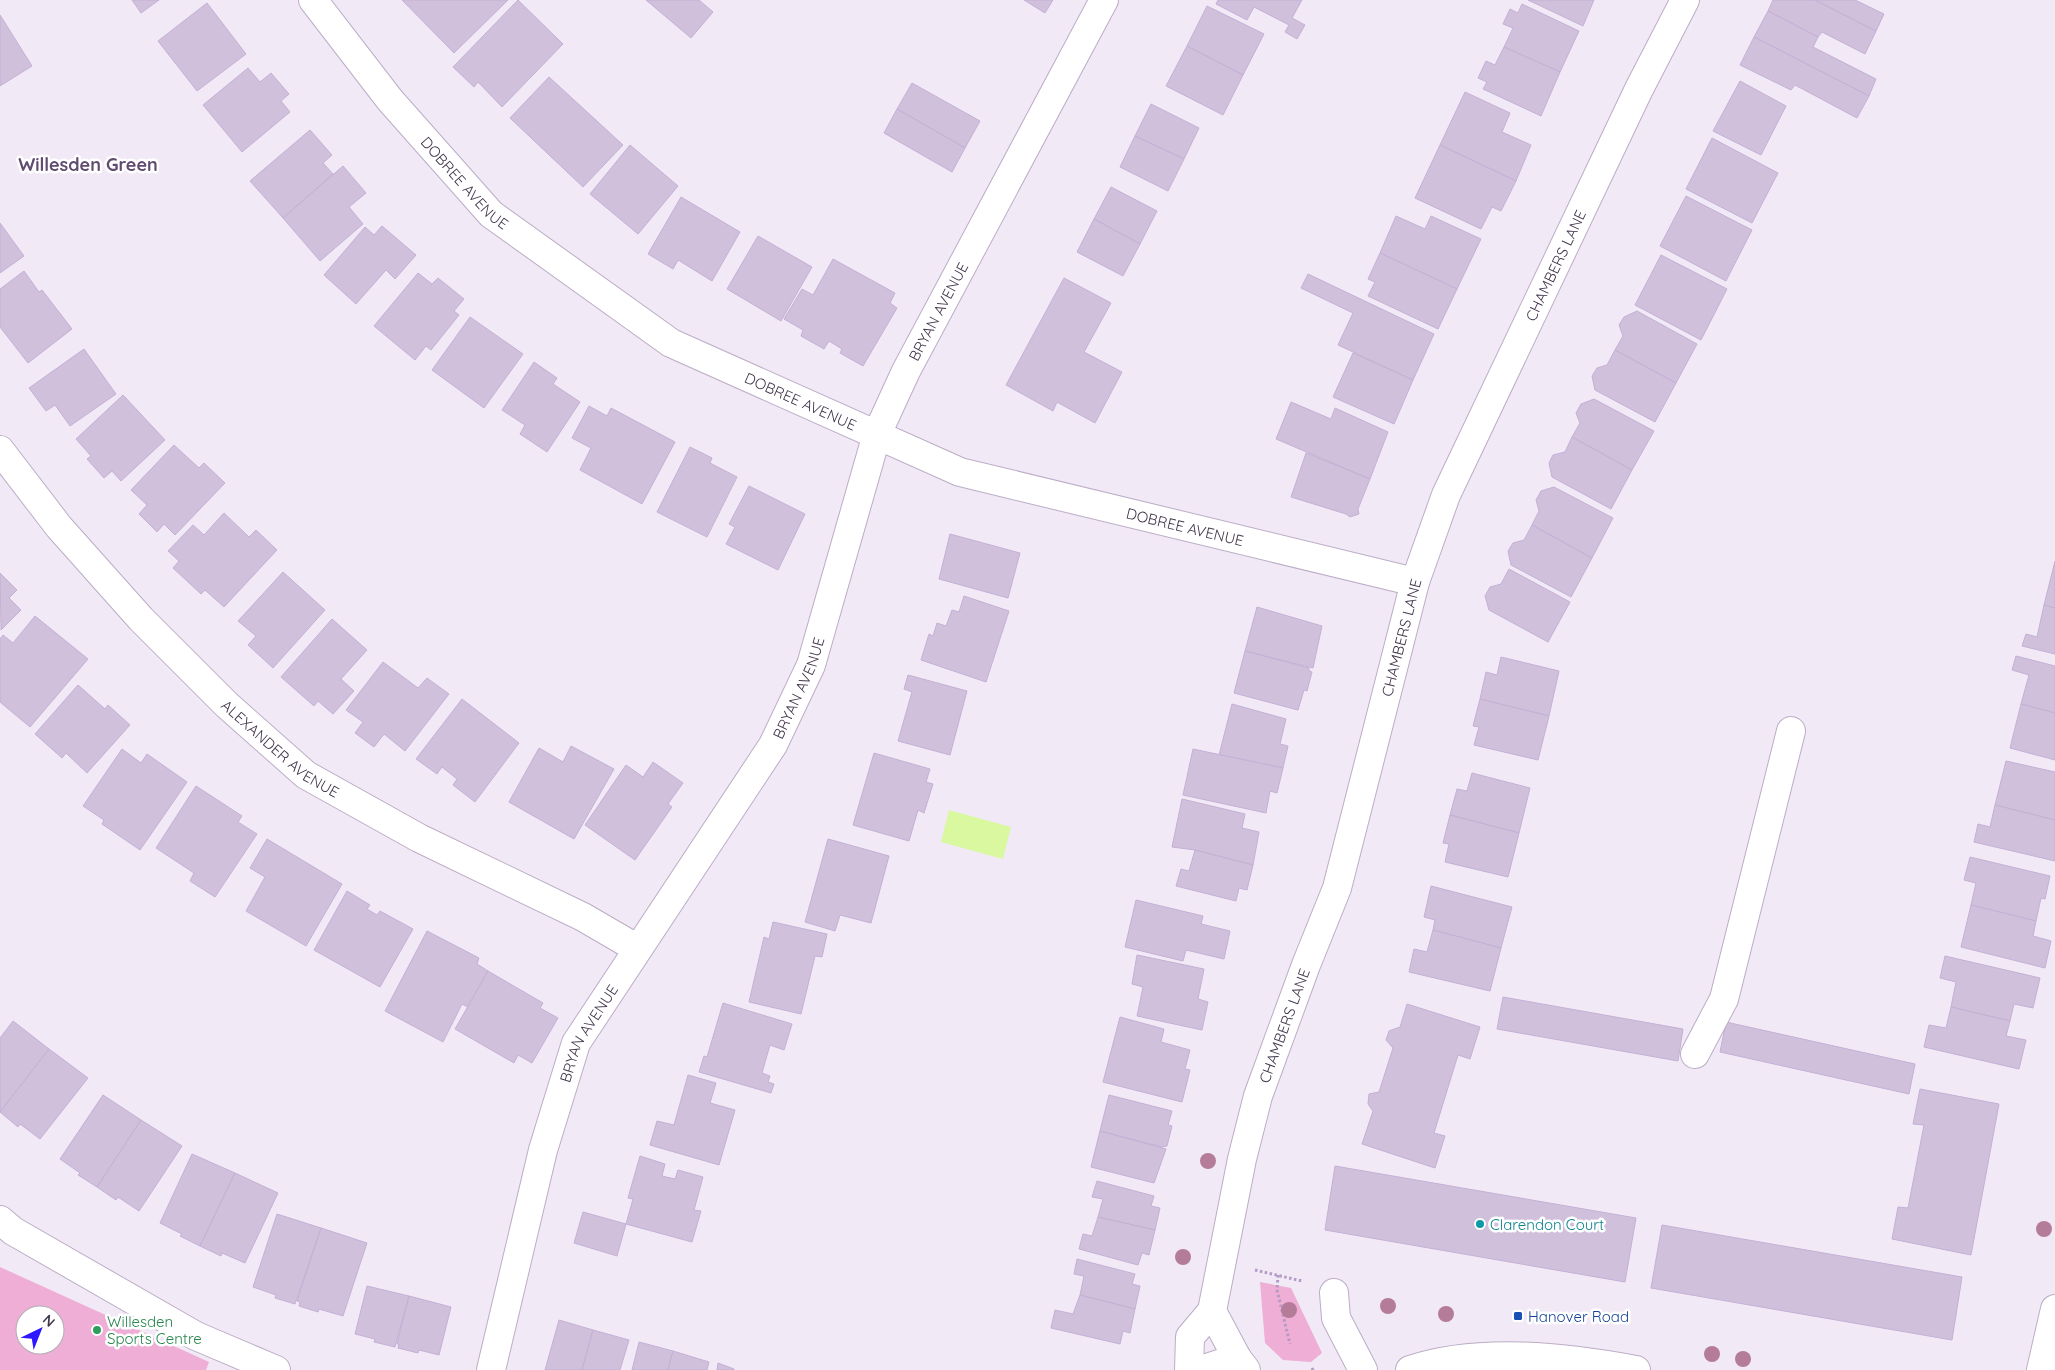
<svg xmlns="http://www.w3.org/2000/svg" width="2055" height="1370" font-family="Quicksand,sans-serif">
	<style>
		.green { fill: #eeaed5; fill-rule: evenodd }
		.water { fill: #d9f8a0 }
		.building { fill: #d0c0dc; stroke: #c4b0d5 }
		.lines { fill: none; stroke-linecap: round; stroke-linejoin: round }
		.minor-casing { stroke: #bcadc6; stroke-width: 30 }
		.path { stroke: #b49ac6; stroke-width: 3; stroke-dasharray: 2.5 2.5; stroke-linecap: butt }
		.minor { stroke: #fff; stroke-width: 28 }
		.tree { fill: #b57c99 }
		.culture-dot { fill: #0f9aa8; stroke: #fff; stroke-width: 2 }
		.transit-dot { fill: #1a4fb4; stroke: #fff; stroke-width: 2 }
		.leisure-dot { fill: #2e9e5b; stroke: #fff; stroke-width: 2 }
		.labels { text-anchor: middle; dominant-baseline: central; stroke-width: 5; stroke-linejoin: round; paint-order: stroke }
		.street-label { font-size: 15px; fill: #42364b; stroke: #fff }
		.culture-label { font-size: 15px; fill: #0d838f; stroke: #fff; text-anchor: start }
		.transit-label { font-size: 15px; fill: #164399; stroke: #fff; text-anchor: start }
		.leisure-label { font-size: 15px; fill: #27864d; stroke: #fff; text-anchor: start }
		.quarter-label { font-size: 18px; font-weight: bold; fill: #5f4c6f; stroke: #fff }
	</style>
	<rect width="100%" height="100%" fill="#f1e9f6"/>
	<g class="green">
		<path d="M0,1267L209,1362L206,1370H0ZM25,1315H55V1345H25Z"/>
		<polygon points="1260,1282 1291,1288 1322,1353 1311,1362 1283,1360 1265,1343"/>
	</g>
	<polygon class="water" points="949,810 1011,827 1003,859 941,842"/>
	<g class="building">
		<polygon points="132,0 159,0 141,13"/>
		<polygon points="402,0 508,0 454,53"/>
		<polygon points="518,0 563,44 502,107 478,82 474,87 453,67"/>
		<polygon points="646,0 699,0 713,12 691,38"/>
		<polygon points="1024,0 1053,0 1045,13"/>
		<polygon points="1218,0 1302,0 1292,18 1305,25 1297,39 1285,32 1289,25 1254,7 1247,20 1216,4"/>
		<polygon points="1528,0 1594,0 1583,26"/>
		<polygon points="1773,0 1815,0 1876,31 1865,54 1822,32 1818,37 1768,11"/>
		<polygon points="1815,0 1855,0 1884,14 1876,31"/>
		<polygon points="207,3 246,54 197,91 158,41"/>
		<polygon points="1522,4 1579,31 1560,72 1504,47 1513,28 1503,24 1510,9 1518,13"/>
		<polygon points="1207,6 1264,34 1243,75 1187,46"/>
		<polygon points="1768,11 1818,37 1813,47 1876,79 1869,96 1754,37"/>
		<polygon points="0,15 32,66 0,86"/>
		<polygon points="1754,37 1869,96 1857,118 1795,85 1791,90 1740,65"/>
		<polygon points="1187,46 1243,75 1223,115 1166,86"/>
		<polygon points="1504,47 1560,72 1541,116 1483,89 1487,82 1478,78 1486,61 1495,65"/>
		<polygon points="248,68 260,82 271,73 289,94 281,101 290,112 242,152 203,105"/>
		<polygon points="549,77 623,145 583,187 510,118"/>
		<polygon points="1740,81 1786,106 1761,155 1713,131"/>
		<polygon points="912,83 980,121 965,148 897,109"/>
		<polygon points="1465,92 1510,113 1502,132 1531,145 1516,181 1440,145"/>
		<polygon points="1151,104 1199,128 1184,159 1135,136"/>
		<polygon points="897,109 965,148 952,172 884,133"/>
		<polygon points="310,130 332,155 323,163 333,174 283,218 250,181"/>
		<polygon points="1135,136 1184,159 1168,191 1120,167"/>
		<polygon points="1712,138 1778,173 1752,223 1686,189"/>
		<polygon points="630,145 678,186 638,234 590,194"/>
		<polygon points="1440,145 1516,181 1501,211 1492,207 1481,229 1415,198"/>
		<polygon points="343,166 366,193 349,207 363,224 320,261 283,218"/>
		<polygon points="1111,187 1157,211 1140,244 1094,219"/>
		<polygon points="1686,196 1752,230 1726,281 1660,246"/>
		<polygon points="681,197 740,232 712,281 678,260 673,269 648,254"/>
		<polygon points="1396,216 1425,229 1431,216 1481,239 1457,289 1380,253"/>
		<polygon points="1094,219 1140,244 1123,276 1077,252"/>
		<polygon points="0,223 24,256 0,273"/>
		<polygon points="382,226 416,255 395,279 386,270 356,304 324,275 365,227 374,235"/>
		<polygon points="758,236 812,267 781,321 727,289"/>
		<polygon points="1380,253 1457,289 1438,329 1368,296 1375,282 1368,279"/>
		<polygon points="1661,255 1727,289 1701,340 1635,305"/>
		<polygon points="833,259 895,293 890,303 897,308 863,366 840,353 842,349 829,341 824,349 801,336 803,330 784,319 802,289 813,295"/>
		<polygon points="24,271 39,292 42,290 72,329 28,363 0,327 0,289"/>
		<polygon points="418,273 432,284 438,278 464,299 454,311 459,315 431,350 426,346 415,360 374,326"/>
		<polygon points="1308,274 1434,334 1413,380 1338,345 1353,313 1301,288"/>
		<polygon points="1064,278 1111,303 1084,352 1122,372 1095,423 1057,402 1053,411 1006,385"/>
		<polygon points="1637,311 1697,344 1676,383 1615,350 1623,336 1619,325 1624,317"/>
		<polygon points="470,317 523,354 484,408 432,370"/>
		<polygon points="84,349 116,394 70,426 55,405 46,411 29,388"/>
		<polygon points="1615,350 1676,383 1655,422 1595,390 1592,376 1597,368 1607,365"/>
		<polygon points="1353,353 1413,380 1394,424 1333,397"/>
		<polygon points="534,362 557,378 553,384 580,402 547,452 520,434 525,425 502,410"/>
		<polygon points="123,395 165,440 121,481 112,471 104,478 87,459 91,456 76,439"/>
		<polygon points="1594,399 1654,431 1632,470 1572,437 1580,423 1576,413 1581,404"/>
		<polygon points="1291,402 1331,419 1335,408 1388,432 1370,479 1276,439"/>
		<polygon points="589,406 607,416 611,408 675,442 642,504 580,470 591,448 572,438"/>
		<polygon points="1572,437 1632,470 1611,509 1552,477 1549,463 1553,455 1565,452"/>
		<polygon points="174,445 199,468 204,463 225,483 175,535 164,524 157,532 139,514 147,505 131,490"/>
		<polygon points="690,447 712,458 710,463 737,477 707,537 657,512"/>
		<polygon points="1306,453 1370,479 1358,509 1359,514 1350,517 1346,514 1291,497"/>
		<polygon points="749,486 805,514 778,570 726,544 735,527 729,524"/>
		<polygon points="1554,487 1613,518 1592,558 1532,525 1539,511 1536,500 1541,491"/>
		<polygon points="224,513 249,537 256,530 277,550 224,607 205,590 201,594 173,568 179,561 168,551 193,525 204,535"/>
		<polygon points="1532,525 1592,558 1571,597 1511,565 1508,551 1513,543 1524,540"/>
		<polygon points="950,534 1020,553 1008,598 939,579"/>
		<polygon points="2055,561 2055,608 2044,605"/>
		<polygon points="1509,569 1570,602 1548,642 1489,610 1485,596 1490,587 1501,584"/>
		<polygon points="283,572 325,610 273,668 248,645 256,636 238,621"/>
		<polygon points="0,573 17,590 9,598 21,610 1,630"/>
		<polygon points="964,596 1009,611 986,682 921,660 929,634 933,636 937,623 946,626 952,610 959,612"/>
		<polygon points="2044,605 2055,608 2055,654 2022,646 2026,634 2037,637"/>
		<polygon points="1257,607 1322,626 1313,668 1245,651"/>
		<polygon points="35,616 88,659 30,727 0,702 0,639 3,635 13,643"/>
		<polygon points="332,619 367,650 341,679 354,691 333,714 318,701 314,706 281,677"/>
		<polygon points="1245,651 1309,668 1309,671 1312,672 1307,691 1304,690 1298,710 1234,693"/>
		<polygon points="2016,656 2055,666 2055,713 2021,704 2029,675 2012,670"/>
		<polygon points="1501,657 1559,671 1549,716 1480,699 1486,672 1497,675"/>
		<polygon points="383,662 418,688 427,678 449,694 405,751 384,734 374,747 355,733 363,722 346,710"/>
		<polygon points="908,675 967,691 950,755 898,741 912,692 904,689"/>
		<polygon points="78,685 105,709 108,705 130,725 87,773 66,753 62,758 35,734"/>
		<polygon points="462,699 519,743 475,802 453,785 457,779 442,767 437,774 416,759"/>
		<polygon points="1480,699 1549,716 1538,760 1474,745 1479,727 1473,726"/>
		<polygon points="1232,704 1286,719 1280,744 1288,746 1283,768 1219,755"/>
		<polygon points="2021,704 2055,713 2055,760 2010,748"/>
		<polygon points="571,746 614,769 574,839 509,802 539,748 563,762"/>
		<polygon points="122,749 141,763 147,754 187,782 140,850 102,824 104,820 83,806"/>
		<polygon points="1193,749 1283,768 1277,793 1270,791 1266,813 1183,795"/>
		<polygon points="874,753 930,769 926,782 933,784 924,813 918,810 909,841 853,825"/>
		<polygon points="2006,761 2055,772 2055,820 1995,805"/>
		<polygon points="653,762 683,783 668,804 672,807 635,860 585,825 626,765 643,777"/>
		<polygon points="1472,773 1530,788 1519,833 1450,815 1457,789 1467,791"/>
		<polygon points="196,786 242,816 238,822 257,834 215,897 190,881 194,873 156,848"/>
		<polygon points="1182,799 1245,814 1242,828 1259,832 1253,865 1195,850 1172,847"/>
		<polygon points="1995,805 2055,820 2055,861 1974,842 1978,824 1990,827"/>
		<polygon points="1450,815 1519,833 1508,877 1445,862 1449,844 1443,843"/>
		<polygon points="267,839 342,884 306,946 246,911 265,877 250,868"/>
		<polygon points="828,839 889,856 871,923 840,915 835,931 805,922"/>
		<polygon points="1195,850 1253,865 1247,890 1239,888 1236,901 1176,886 1181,869 1189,871"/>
		<polygon points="1970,857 2050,876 2045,899 2041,898 2036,921 1971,905 1976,883 1964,880"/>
		<polygon points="1431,886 1512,907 1501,948 1433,930 1435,920 1424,917"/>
		<polygon points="347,891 370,905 367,909 377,915 380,911 413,929 380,987 314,950"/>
		<polygon points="1136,900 1203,916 1201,924 1230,931 1224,959 1186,950 1183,961 1125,947"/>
		<polygon points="1971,905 2036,921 2033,936 2051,941 2045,968 1961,947"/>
		<polygon points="773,922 827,934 822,957 815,956 801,1014 749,1002 764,937 769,939"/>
		<polygon points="1433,930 1501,948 1490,991 1409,972 1414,949 1427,952"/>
		<polygon points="427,931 479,958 477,964 488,971 468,1007 462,1004 443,1042 385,1011"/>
		<polygon points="1137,955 1204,969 1198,999 1208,1002 1202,1030 1137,1016 1143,987 1132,984"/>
		<polygon points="1945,956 2040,978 2033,1008 2014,1004 2010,1021 1951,1007 1956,982 1940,978"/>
		<polygon points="488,971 543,1003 540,1008 558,1018 532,1063 518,1055 514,1063 455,1029"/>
		<polygon points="1503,997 1683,1029 1678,1061 1497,1029"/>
		<polygon points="723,1003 792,1024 784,1050 770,1045 762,1073 770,1076 768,1082 774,1084 771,1093 699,1072 704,1056 707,1057"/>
		<polygon points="1407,1004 1480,1027 1470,1059 1458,1055 1434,1133 1445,1136 1435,1168 1362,1144 1373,1111 1368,1104 1369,1094 1379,1092 1393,1048 1386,1040 1389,1031 1400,1027"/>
		<polygon points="1951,1007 2010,1021 2006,1036 2026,1040 2019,1069 1924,1047 1929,1025 1946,1028"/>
		<polygon points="1120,1017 1164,1029 1161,1042 1190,1050 1185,1069 1190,1070 1182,1102 1103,1082"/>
		<polygon points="13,1021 49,1049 0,1112 0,1038"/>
		<polygon points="1726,1022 1915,1064 1909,1094 1720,1052"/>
		<polygon points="49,1049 88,1078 40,1139 20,1124 18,1127 0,1112"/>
		<polygon points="688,1075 716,1083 710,1103 735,1110 719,1165 650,1145 657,1121 674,1125"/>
		<polygon points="1920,1089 1999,1104 1971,1255 1892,1239 1898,1207 1908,1208 1924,1125 1913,1124"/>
		<polygon points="103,1095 141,1120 97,1187 78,1175 80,1173 60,1159"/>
		<polygon points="1109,1095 1172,1111 1168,1125 1172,1126 1167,1146 1162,1147 1100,1131"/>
		<polygon points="141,1120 182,1146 139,1211 118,1197 116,1200 97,1187"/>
		<polygon points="1100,1131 1166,1149 1154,1183 1091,1167"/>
		<polygon points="192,1154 235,1173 200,1246 180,1236 182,1234 160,1223"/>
		<polygon points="640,1156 665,1164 662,1176 675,1179 678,1170 703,1177 694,1210 701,1211 692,1242 626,1224 633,1199 628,1198"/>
		<polygon points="1335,1166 1636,1218 1625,1282 1325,1230"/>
		<polygon points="235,1173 278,1193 245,1263 222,1253 221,1256 200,1246"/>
		<polygon points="1097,1181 1154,1196 1151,1206 1160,1208 1155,1230 1098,1217 1103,1199 1092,1197"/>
		<polygon points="583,1212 626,1224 617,1256 574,1243"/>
		<polygon points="277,1214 321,1228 295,1304 275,1298 276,1295 253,1287"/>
		<polygon points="1098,1217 1155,1230 1149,1255 1142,1253 1138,1265 1079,1249 1083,1234 1092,1236"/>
		<polygon points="1662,1225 1962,1277 1952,1340 1651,1288"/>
		<polygon points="321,1228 367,1243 343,1316 319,1309 318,1312 299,1306 300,1302 297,1301"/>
		<polygon points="1077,1259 1135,1274 1132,1284 1140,1286 1135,1309 1080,1295 1084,1276 1074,1274"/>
		<polygon points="367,1286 409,1296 395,1347 374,1342 375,1339 355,1334"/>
		<polygon points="1080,1295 1135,1309 1130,1333 1123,1331 1120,1344 1051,1328 1055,1310 1073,1314"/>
		<polygon points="409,1296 451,1307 439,1355 419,1350 418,1353 398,1348 399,1344 397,1344"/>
		<polygon points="559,1320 593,1330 582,1370 545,1370"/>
		<polygon points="593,1330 629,1340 620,1370 582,1370"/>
		<polygon points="639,1342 673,1351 668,1370 632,1370"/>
		<polygon points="673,1351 709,1362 707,1370 668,1370"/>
		<polygon points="718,1363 734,1369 734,1370 717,1370"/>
	</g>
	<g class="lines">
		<defs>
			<g id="minor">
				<path id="s1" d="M313,0L390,100L491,214L671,343L960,472L1415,582"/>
				<path id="s2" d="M0,450L59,527L141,619L227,705L306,775L419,838L583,917L638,949"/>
				<polyline points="1695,1054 1724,999 1791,731"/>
				<polyline points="0,1220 13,1231 196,1336 276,1370"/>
				<polyline points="1334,1293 1336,1318 1363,1370"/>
				<polyline points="1212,1311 1237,1358 1246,1370"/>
				<path id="s3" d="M491,1370L543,1150L576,1043L773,745L811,665L877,434L906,371L1104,0"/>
				<path id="s4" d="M1189,1370L1190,1337L1212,1311L1242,1159L1258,1096L1306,965L1337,888L1415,582L1446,495L1639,89L1685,0"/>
				<polyline points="1201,1370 1237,1358"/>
				<path d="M1410,1370C1479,1347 1566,1357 1636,1370"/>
				<polyline points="2041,1370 2055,1309"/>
			</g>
		</defs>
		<use href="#minor" class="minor-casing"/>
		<g class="path">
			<polyline points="1255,1270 1302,1281"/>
			<polyline points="1278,1275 1277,1290 1290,1344"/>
			<polyline points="1312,1368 1313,1370"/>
		</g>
		<use href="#minor" class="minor"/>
	</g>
	<g class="tree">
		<circle cx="1208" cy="1161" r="8"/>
		<circle cx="2044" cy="1229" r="8"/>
		<circle cx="1183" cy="1257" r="8"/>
		<circle cx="1388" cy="1306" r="8"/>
		<circle cx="1289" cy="1310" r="8"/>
		<circle cx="1446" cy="1314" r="8"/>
		<circle cx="1712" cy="1354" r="8"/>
		<circle cx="1743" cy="1359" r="8"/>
	</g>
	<circle class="culture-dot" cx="1480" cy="1224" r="5"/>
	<rect class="transit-dot" x="1513" y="1311" width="10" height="10" rx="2.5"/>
	<circle class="leisure-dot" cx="97" cy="1330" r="5"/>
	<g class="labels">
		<g class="street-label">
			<text stroke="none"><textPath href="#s1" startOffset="238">DOBREE AVENUE</textPath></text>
			<text stroke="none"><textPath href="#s4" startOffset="1172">CHAMBERS LANE</textPath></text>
			<text stroke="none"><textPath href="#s3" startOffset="1161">BRYAN AVENUE</textPath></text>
			<text stroke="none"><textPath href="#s1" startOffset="642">DOBREE AVENUE</textPath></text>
			<text stroke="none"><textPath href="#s1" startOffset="1048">DOBREE AVENUE</textPath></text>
			<text stroke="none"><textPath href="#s4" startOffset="768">CHAMBERS LANE</textPath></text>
			<text stroke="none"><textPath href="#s3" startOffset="758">BRYAN AVENUE</textPath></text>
			<text stroke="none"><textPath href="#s2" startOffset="411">ALEXANDER AVENUE</textPath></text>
			<text stroke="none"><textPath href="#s4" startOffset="362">CHAMBERS LANE</textPath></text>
			<text stroke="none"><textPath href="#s3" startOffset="352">BRYAN AVENUE</textPath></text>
		</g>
		<g class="culture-label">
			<text x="1490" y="1224">Clarendon Court</text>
		</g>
		<g class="transit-label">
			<text x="1528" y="1316">Hanover Road</text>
		</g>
		<g class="leisure-label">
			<text x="107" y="1321">Willesden<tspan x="107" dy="17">Sports Centre</tspan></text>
		</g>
		<g class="quarter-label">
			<text x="88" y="164">Willesden Green</text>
		</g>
	</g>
	<g transform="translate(40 1330) rotate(43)"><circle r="24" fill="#ffffff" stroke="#b3afb7"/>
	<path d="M0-4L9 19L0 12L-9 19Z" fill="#2d17ff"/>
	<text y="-8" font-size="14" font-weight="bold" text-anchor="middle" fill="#42364b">N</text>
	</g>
</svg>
